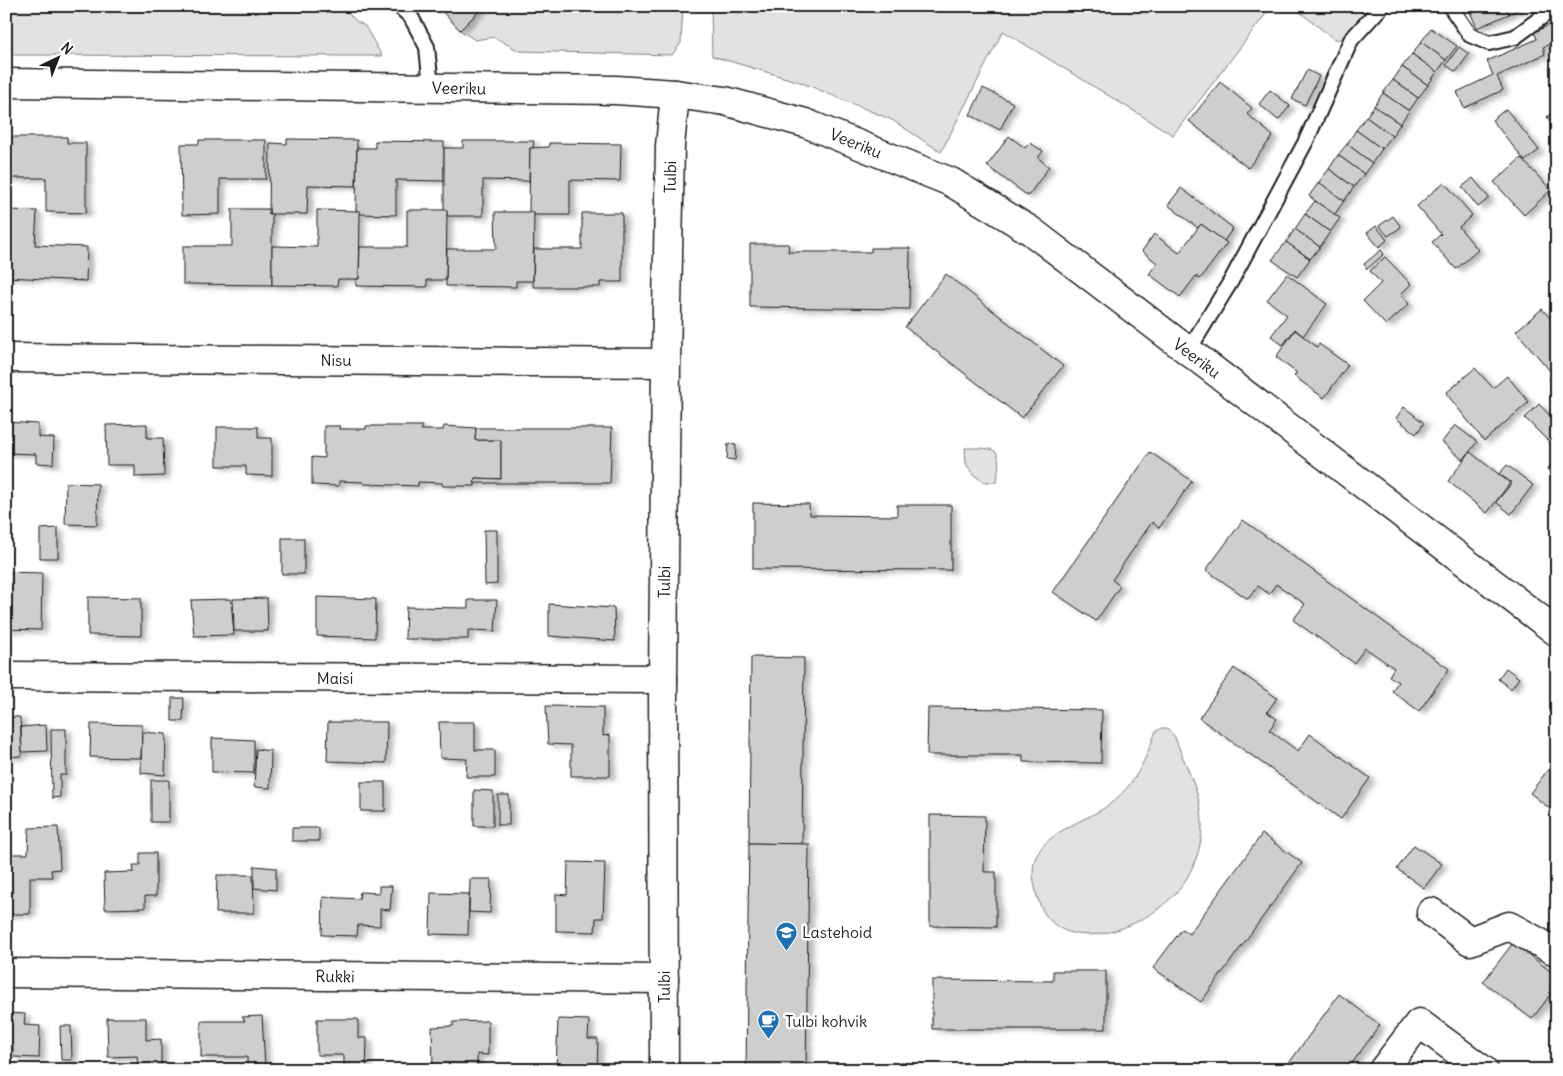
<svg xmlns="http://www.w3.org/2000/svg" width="1563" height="1076" font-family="Delius,sans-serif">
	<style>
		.green { fill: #e2e2e2; stroke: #7f7f7f }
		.building { fill: #cecece; stroke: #1c1c1c; filter: url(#shadow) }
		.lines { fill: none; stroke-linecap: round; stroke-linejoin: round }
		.service-casing { stroke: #1c1c1c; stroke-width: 18 }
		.minor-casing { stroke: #1c1c1c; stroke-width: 31 }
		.service { stroke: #fff; stroke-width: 14 }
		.minor { stroke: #fff; stroke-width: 28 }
		.labels { text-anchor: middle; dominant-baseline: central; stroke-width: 5; stroke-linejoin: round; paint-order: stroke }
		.street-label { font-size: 16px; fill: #1c1c1c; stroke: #fff }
		.poi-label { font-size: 16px; fill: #1c1c1c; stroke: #fff; text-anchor: start }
	</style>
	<defs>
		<filter id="shadow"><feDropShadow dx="5.5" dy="3" stdDeviation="2.5" flood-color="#0004"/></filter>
	</defs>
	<rect width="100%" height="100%" fill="#fff"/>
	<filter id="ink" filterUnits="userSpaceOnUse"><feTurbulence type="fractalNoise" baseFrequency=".02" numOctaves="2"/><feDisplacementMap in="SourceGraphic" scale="10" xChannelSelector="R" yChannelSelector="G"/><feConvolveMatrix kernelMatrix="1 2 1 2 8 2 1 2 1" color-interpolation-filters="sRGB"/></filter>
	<g filter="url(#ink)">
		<g class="green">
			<polygon points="6,6 342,6 356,21 365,26 382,56 6,55"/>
			<polygon points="484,6 683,6 681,43 672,55 519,51 494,37 475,40 460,30"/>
			<polygon points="711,6 1272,6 1173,135 1003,31 941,152 892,120 800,82 712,56"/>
			<polygon points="1292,6 1382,6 1351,40 1334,39"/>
			<path d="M965,448C1000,448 1001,447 997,482H983L974,475L966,464Z"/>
			<path d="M1162,728H1167L1175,737C1185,766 1203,796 1202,827C1202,847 1194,868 1183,884C1154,927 1056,967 1037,896C1034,884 1031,870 1035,859C1046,830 1088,821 1110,804C1136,784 1145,760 1156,731Z"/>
		</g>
		<g class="building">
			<polygon points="437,6 484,6 460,30"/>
			<polygon points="1467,6 1488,6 1471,14"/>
			<polygon points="1488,6 1506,6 1509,14 1477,28 1471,14"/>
			<polygon points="1506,6 1526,6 1509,14"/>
			<polygon points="1557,22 1557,41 1543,47 1545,54 1497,76 1503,90 1464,108 1457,92 1493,75 1487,61 1537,39 1534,32"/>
			<polygon points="1431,28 1457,46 1446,60 1421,42"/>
			<polygon points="1421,42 1446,60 1437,72 1412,54"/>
			<polygon points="1557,44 1557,60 1551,47"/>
			<polygon points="1459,47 1469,54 1456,72 1446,65"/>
			<polygon points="1412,54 1437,72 1428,85 1402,67"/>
			<polygon points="1402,67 1428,85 1418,98 1393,80"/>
			<polygon points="1307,70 1319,76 1305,105 1292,99"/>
			<polygon points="1393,80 1418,98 1409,111 1383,93"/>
			<polygon points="1220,82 1252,108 1247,114 1273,136 1248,168 1189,121"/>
			<polygon points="983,88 1013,103 1000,130 970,115"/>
			<polygon points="1270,90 1290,106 1278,120 1259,104"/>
			<polygon points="1383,93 1409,111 1400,124 1374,106"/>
			<polygon points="1374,106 1400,124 1392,136 1366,117"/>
			<polygon points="1506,109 1539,150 1525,161 1492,120"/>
			<polygon points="1557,109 1557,129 1547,117"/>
			<polygon points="1366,117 1392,136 1382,149 1356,130"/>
			<polygon points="1356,130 1382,149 1372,163 1347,144"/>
			<polygon points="1009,136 1025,148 1030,143 1043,151 1038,158 1049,167 1028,196 987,166"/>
			<polygon points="6,137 67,137 67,143 86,143 86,213 46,212 46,178 6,178"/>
			<polygon points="287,139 357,140 356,186 308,185 307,214 269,214 270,143 287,144"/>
			<polygon points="199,140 266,140 266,179 220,179 220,214 182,215 181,144 199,144"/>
			<polygon points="375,141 444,142 444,181 396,180 396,215 360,214 360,211 356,211 357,148 375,148"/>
			<polygon points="463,141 534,141 533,148 530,148 529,181 483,180 483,216 447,216 447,210 444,210 444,148 463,148"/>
			<polygon points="549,143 621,144 620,181 570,180 570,215 534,215 534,212 529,212 530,148 549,147"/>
			<polygon points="1347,144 1372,163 1364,174 1338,155"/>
			<polygon points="1338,155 1364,174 1354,187 1329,169"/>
			<polygon points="1521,158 1551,190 1524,215 1494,182"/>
			<polygon points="1329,169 1354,187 1344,201 1319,182"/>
			<polygon points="1473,178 1489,198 1478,207 1462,187"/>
			<polygon points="1319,182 1344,201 1334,215 1309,196"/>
			<polygon points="1444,182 1472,215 1459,227 1478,250 1456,269 1432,242 1441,234 1417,206"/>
			<polygon points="1181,188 1233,228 1224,241 1201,224 1198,228 1168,205"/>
			<polygon points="1315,201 1340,218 1330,232 1305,214"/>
			<polygon points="232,209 269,209 269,214 272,214 272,285 183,284 183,246 232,246"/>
			<polygon points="6,210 37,211 35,245 87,247 86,281 6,277"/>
			<polygon points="317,210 360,211 359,279 338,279 337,286 272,285 272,246 317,247"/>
			<polygon points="407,210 447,210 446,280 427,280 427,287 356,286 356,279 359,279 360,247 407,247"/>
			<polygon points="495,212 534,212 533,281 516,281 516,287 446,286 447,249 496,249"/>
			<polygon points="582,213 622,213 622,282 600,282 600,287 533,287 534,249 582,249"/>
			<polygon points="1305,214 1330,232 1320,247 1295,229"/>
			<polygon points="1393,216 1401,227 1388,236 1379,226"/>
			<polygon points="1201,224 1227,243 1200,279 1196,276 1180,297 1149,274 1157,263 1142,251 1154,234 1179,253"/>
			<polygon points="1376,226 1387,240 1379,247 1367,233"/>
			<polygon points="1295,229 1320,247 1310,259 1286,242"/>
			<polygon points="1286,242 1310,259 1297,277 1272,260"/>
			<polygon points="750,244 789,244 788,252 871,252 871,248 910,248 909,309 750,307"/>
			<polygon points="1381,250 1384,254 1367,269 1364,264"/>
			<polygon points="1385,257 1411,284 1401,294 1409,304 1386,325 1363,301 1381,283 1370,271"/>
			<polygon points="946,274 1063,366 1022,418 905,327"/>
			<polygon points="1287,274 1327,304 1303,336 1295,329 1283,345 1271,336 1287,315 1267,300"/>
			<polygon points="1542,309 1557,326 1557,367 1551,372 1516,331"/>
			<polygon points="1295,330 1317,347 1319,344 1348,365 1324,398 1294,376 1297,373 1276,357"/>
			<polygon points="1475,368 1493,388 1507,376 1529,402 1484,441 1446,393"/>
			<polygon points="1557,373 1557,388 1549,379"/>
			<polygon points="1539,404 1557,423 1557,442 1553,446 1525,418"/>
			<polygon points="1404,407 1424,423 1416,434 1396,418"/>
			<polygon points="6,422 38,424 38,437 54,438 53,464 36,463 36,454 6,453"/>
			<polygon points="147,424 147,438 163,438 164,476 135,477 135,465 107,465 106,425"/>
			<polygon points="1455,425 1477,442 1463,460 1442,442"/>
			<polygon points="324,426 340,426 339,429 366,429 366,426 422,426 421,430 443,430 444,426 476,428 475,440 501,440 501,479 475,478 475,486 443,486 442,483 418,482 418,486 364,484 363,482 339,481 339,486 312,485 312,457 324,458"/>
			<polygon points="217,427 258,427 258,438 272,438 272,476 246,475 246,466 217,466"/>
			<polygon points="476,428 612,428 610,483 474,483 475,478 501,479 501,440 475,440"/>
			<polygon points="728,444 736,445 735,460 727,459"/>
			<polygon points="1150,452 1192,481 1159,528 1152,522 1112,580 1120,586 1096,621 1053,592"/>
			<polygon points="1470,452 1510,483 1487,513 1448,481"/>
			<polygon points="1557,460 1557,480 1547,469"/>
			<polygon points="1507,465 1533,485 1511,514 1496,502 1512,483 1499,474"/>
			<polygon points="66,483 98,484 97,525 65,524"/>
			<polygon points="753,503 809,504 810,515 897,516 897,505 951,505 951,570 753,569"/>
			<polygon points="1243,520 1449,669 1419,711 1392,691 1398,682 1389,676 1394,668 1365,648 1354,663 1293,620 1305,604 1276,584 1269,594 1258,586 1248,599 1206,570"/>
			<polygon points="58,528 58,558 40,558 40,529"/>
			<polygon points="484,530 497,530 497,584 485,585"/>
			<rect x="282" y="538" width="22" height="36"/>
			<polygon points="6,572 42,573 41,630 6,629"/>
			<polygon points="88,597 141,598 141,636 88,635"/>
			<polygon points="317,597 376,599 375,638 317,636"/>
			<polygon points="267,598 268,631 234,631 233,599"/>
			<polygon points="231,599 234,635 194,636 191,600"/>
			<polygon points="468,600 497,600 495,631 468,630 468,639 405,639 406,607 468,608"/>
			<polygon points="549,604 614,608 615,641 549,636"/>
			<polygon points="751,657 804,658 802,844 749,843"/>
			<polygon points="1234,668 1277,698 1267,712 1277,719 1269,730 1298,751 1310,734 1370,778 1341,819 1199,718"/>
			<polygon points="1506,668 1519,678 1511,689 1498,679"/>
			<polygon points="172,698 184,698 183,721 172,721"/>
			<polygon points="546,706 603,707 603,736 610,735 610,776 571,776 571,745 548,744"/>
			<polygon points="928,708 1102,710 1101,763 1023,762 1023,755 927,755"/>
			<polygon points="6,717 20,717 22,756 6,757"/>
			<polygon points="328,722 387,722 386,763 327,761"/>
			<polygon points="439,722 475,722 475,750 495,750 495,777 466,777 467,759 440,758"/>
			<polygon points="91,724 142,725 141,758 90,757"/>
			<polygon points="46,725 47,751 22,752 21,727"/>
			<polygon points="51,729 66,729 66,775 60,775 60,797 52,798"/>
			<polygon points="142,732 166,734 165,775 141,773"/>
			<polygon points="212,738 254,740 254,773 212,772"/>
			<polygon points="256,749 271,751 270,788 254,787"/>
			<polygon points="1557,758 1557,814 1530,793"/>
			<rect x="151" y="780" width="18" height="42"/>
			<rect x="361" y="782" width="24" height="29"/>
			<polygon points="474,790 493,791 493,826 474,826"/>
			<rect x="498" y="795" width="11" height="30"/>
			<polygon points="930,815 985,816 984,872 996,872 996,927 930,926"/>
			<polygon points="58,827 60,869 51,870 52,877 30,877 30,914 6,914 6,854 28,854 29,828"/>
			<rect x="292" y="828" width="27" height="13"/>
			<polygon points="1262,834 1302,863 1201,1002 1153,968 1182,929 1189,934"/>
			<polygon points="749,843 809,844 806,1070 746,1070"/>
			<polygon points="1414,845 1442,864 1424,888 1397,869"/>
			<polygon points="140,853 156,853 156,896 145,896 145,908 105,909 104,873 134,872 133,865 140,865"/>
			<polygon points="568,862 605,863 603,918 596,918 595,932 556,931 556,894 567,895"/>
			<polygon points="254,866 276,868 276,890 254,888"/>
			<polygon points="217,875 253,875 254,913 216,913"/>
			<polygon points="470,879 491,879 490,913 469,912"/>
			<polygon points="379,886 392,886 390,910 380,909 380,926 358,925 357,936 322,935 323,897 359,899 360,892 379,893"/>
			<polygon points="431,893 469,894 468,935 430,934"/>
			<polygon points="1513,943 1557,976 1557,986 1532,1019 1483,982"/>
			<polygon points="1053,971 1106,971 1106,1029 932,1029 932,980 1053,981"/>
			<polygon points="1339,994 1380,1025 1347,1070 1284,1070"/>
			<polygon points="6,1013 25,1014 24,1025 40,1026 39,1058 13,1057 13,1044 6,1044"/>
			<polygon points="262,1016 265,1067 247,1067 247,1057 201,1057 201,1021 245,1021 242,1017"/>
			<polygon points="107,1018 146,1018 146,1040 161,1039 161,1070 138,1070 137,1056 108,1057"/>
			<polygon points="317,1019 358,1019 358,1038 367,1038 366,1070 344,1070 344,1055 317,1055"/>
			<polygon points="558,1019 589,1020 588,1039 598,1039 597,1070 556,1070"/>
			<polygon points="488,1021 488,1055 477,1054 477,1069 433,1070 432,1027 453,1026 453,1022"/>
			<polygon points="60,1026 71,1026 72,1060 61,1060"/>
		</g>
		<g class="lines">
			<defs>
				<g id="service">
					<polyline points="399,6 411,17 427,47 431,87"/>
					<polyline points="1450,6 1470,35 1489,43 1515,37 1542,17 1550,6"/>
					<polyline points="1188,351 1231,281 1306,141 1351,40 1382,6"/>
				</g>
				<g id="minor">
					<polyline points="6,83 616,90 675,94 725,101 805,123 951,182 1031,231 1557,632"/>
					<polyline points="6,358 666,363"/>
					<polyline points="6,676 663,679"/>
					<polyline points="1431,912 1470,941 1509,926 1553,950 1557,950"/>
					<polyline points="6,973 664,979"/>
					<polyline points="664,1070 663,679 666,363 670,146 675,94"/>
					<polyline points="1383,1070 1419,1023 1483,1070"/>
				</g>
			</defs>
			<use href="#service" class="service-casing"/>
			<use href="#minor" class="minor-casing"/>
			<use href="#service" class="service"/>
			<use href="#minor" class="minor"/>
		</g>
	</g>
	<defs>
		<symbol id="school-pin" viewBox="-11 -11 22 30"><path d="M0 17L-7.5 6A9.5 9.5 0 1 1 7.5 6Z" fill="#1f6fb2" stroke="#fff"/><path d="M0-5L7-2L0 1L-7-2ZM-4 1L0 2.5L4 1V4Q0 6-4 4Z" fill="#fff"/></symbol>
		<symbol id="cafe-pin" viewBox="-11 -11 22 30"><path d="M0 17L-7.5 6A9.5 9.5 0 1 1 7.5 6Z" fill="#1f6fb2" stroke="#fff"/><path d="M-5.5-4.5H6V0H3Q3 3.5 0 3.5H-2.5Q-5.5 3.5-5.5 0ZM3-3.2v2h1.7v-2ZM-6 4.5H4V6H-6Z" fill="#fff"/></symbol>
	</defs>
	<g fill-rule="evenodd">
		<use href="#school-pin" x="774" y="920" width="25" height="34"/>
		<use href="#cafe-pin" x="756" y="1008" width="25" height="34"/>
	</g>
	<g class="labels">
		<g class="street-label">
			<text transform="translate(459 88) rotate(1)">Veeriku</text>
			<text transform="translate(856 143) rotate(22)">Veeriku</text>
			<text transform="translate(670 177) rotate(-89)">Tulbi</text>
			<text transform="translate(1197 358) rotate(37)">Veeriku</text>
			<text x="336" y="360">Nisu</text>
			<text transform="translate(664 582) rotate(-89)">Tulbi</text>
			<text x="335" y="678">Maisi</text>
			<text transform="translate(335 976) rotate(1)">Rukki</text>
			<text transform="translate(664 987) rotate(-90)">Tulbi</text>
		</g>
		<g class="poi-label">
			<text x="802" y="932">Lastehoid</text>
			<text x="785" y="1021">Tulbi kohvik</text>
		</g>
	</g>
	<rect width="1563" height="1076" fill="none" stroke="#fff" stroke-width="25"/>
	<rect x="12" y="12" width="1538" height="1051" fill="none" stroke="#1c1c1c" stroke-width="2" filter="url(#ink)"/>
	<g transform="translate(58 58) rotate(43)" stroke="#ffffff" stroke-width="4" paint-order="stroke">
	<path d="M0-4L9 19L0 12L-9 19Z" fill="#1c1c1c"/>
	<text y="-8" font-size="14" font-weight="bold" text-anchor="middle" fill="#1c1c1c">N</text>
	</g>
</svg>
